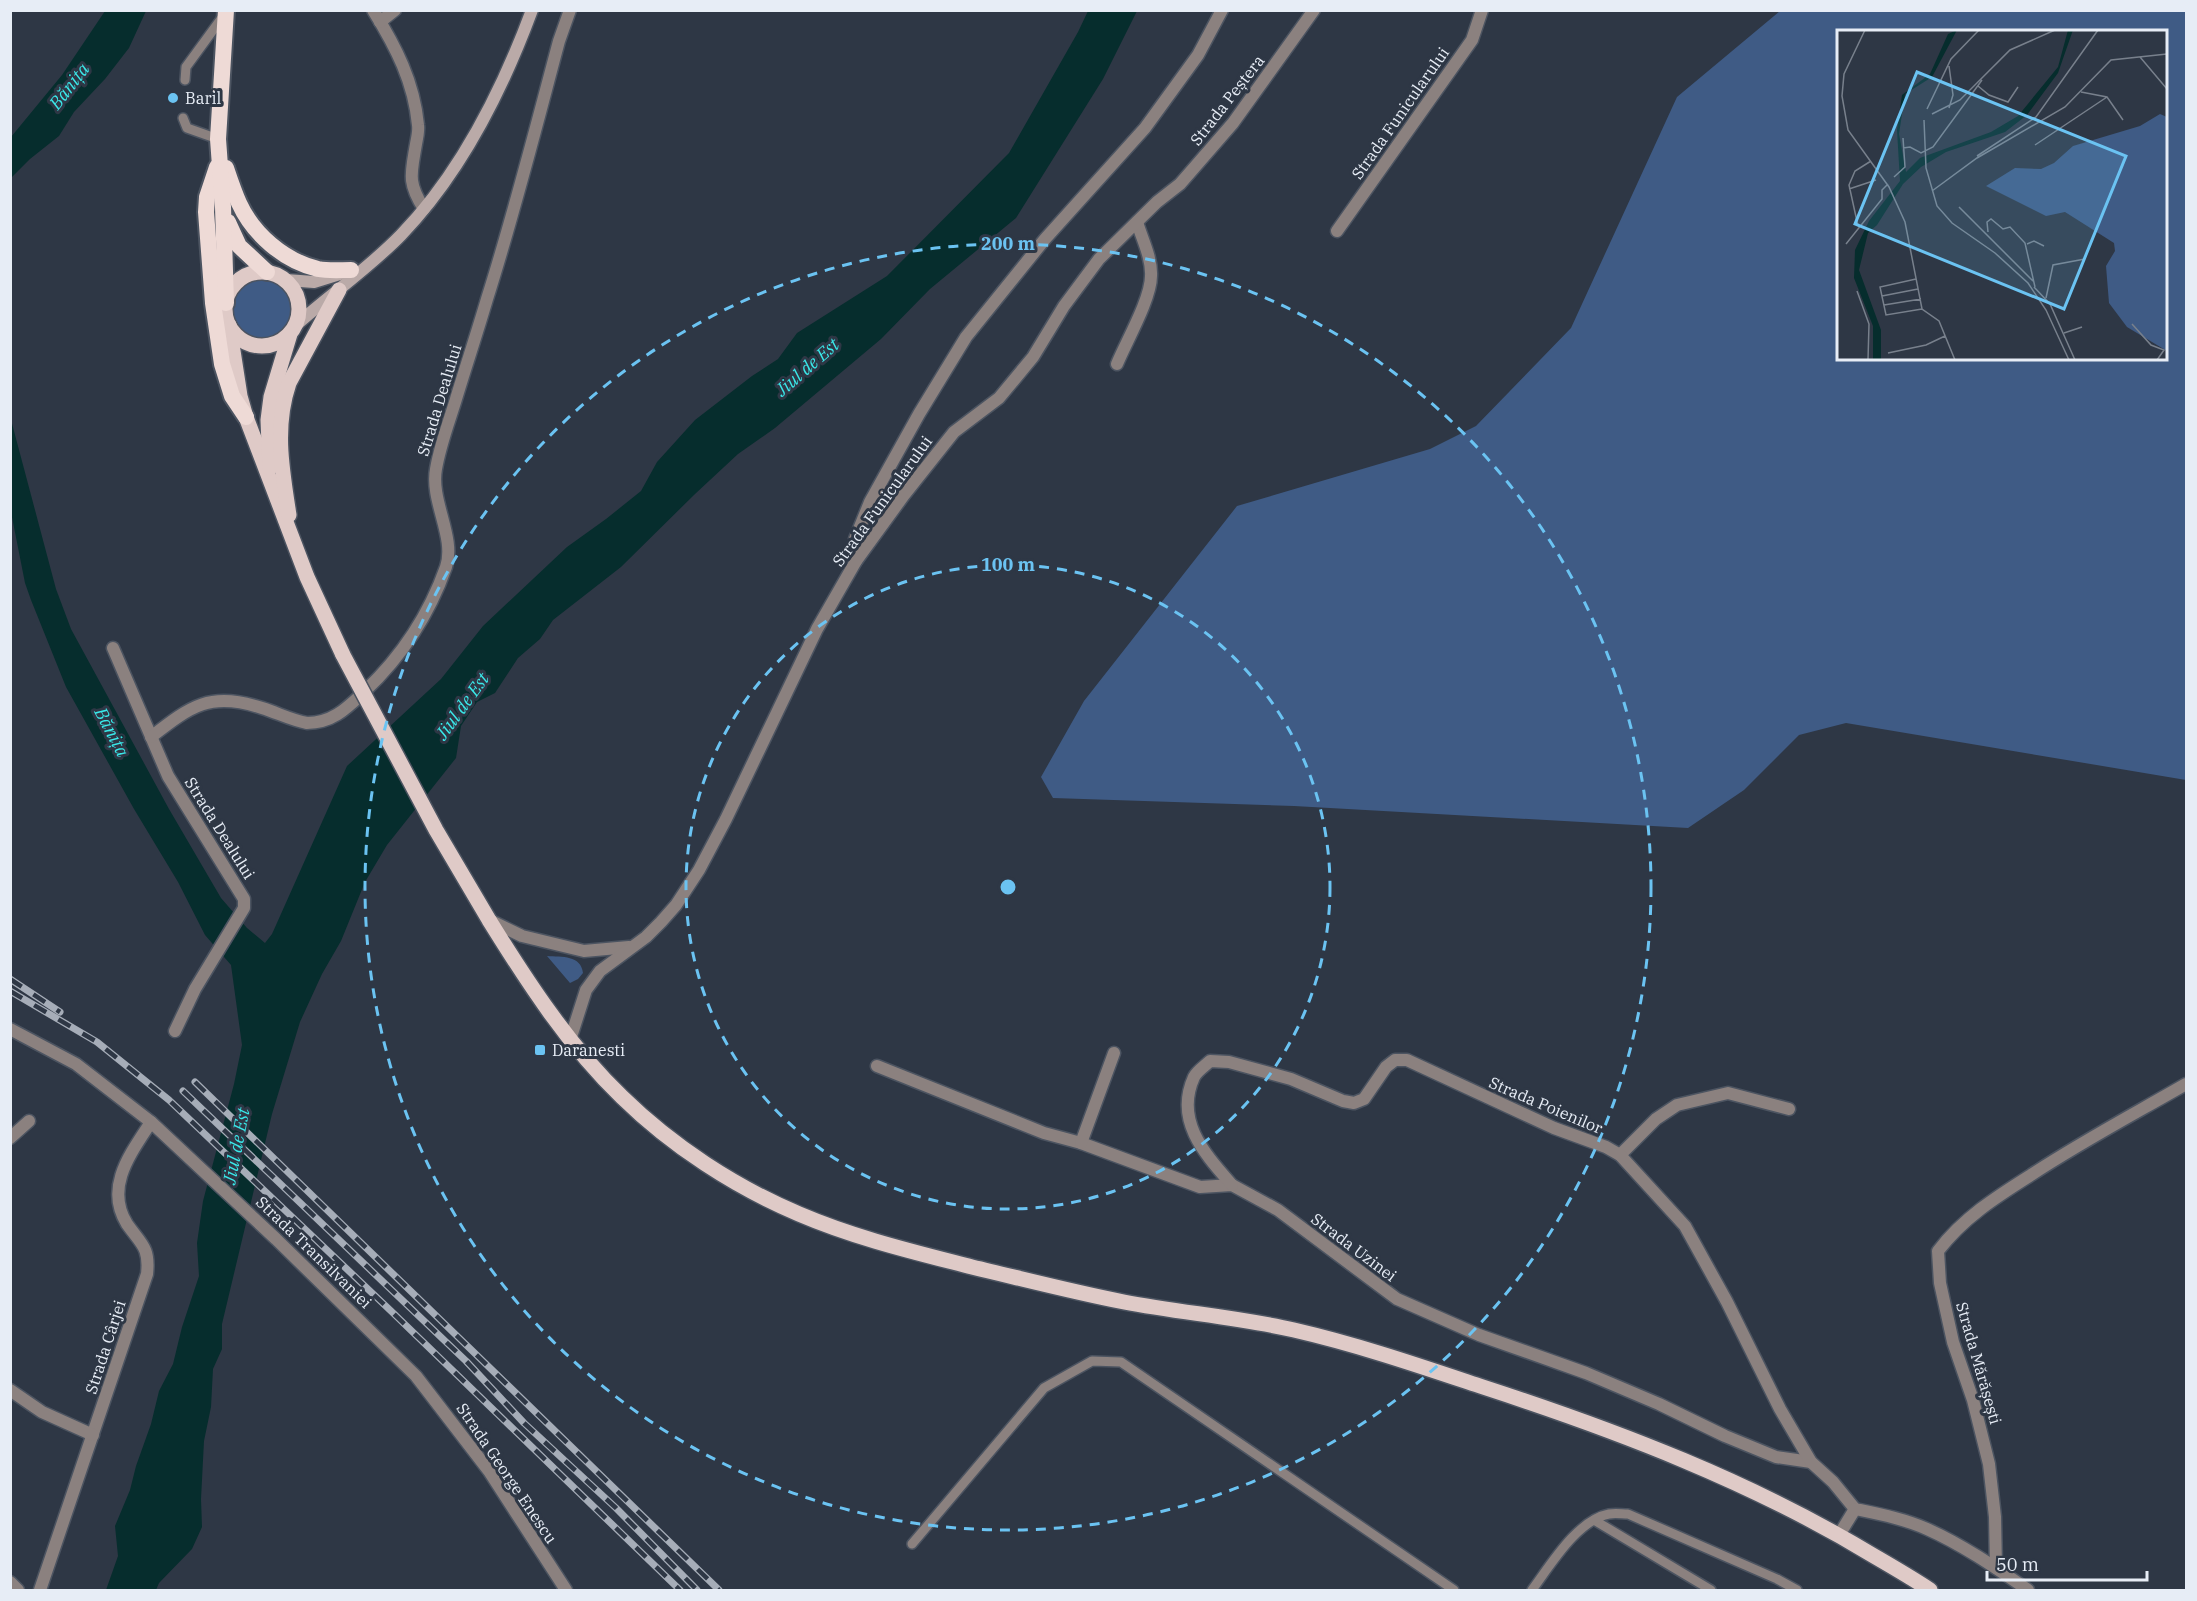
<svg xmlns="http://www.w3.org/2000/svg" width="2197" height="1601" font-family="'IBM Plex Serif',serif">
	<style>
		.green { fill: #3f5b85; fill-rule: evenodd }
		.water { fill: #062d2d }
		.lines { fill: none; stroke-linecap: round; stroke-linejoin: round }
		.service-casing { stroke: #4c5461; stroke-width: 12 }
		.minor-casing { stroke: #4c5461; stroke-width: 15 }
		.tertiary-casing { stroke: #4c5461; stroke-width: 15 }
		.secondary-casing { stroke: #4c5461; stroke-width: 15 }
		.primary-casing { stroke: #4c5461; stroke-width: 18 }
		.trunk-casing { stroke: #4c5461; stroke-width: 20 }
		.service { stroke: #8b817f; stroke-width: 9 }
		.minor { stroke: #8b817f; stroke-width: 12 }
		.tertiary { stroke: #8b817f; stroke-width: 12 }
		.secondary { stroke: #baaaa8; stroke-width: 12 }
		.primary { stroke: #dfcac7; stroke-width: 15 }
		.trunk { stroke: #eedad6; stroke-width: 16 }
		.rail-casing { stroke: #a6adb8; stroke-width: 7 }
		.rail { stroke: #2e3745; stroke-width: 4.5; stroke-dasharray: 14; stroke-linecap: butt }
		.primary-bridge-casing { stroke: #4c5461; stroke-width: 18; stroke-linecap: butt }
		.primary-bridge { stroke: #dfcac7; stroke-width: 15 }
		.ring { fill: none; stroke: #6bc3f2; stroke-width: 3; stroke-dasharray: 10 8 }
		.poi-dot { fill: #6bc3f2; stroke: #2e3745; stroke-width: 2 }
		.labels { text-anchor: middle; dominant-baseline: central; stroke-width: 6; stroke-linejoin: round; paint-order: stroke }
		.poi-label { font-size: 16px; fill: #e7edf6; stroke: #2e3745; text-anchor: start }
		.street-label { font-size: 16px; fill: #e7edf6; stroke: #2e3745 }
		.water-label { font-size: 18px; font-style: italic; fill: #3ae8e9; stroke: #2e3745 }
		.inset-road { fill: none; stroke: #78808c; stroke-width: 1.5 }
		.view { fill: #6bc3f2; fill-opacity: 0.15; stroke: #6bc3f2; stroke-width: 3 }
		.inset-edge { fill: none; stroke: #e7edf6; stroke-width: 3 }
		.centre { fill: #6bc3f2; stroke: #2e3745; stroke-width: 3 }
		.ring-label { font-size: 18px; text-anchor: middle; font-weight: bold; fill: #6bc3f2; stroke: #2e3745; stroke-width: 6; stroke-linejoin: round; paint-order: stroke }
	</style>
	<rect width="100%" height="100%" fill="#2e3745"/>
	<g class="green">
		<path d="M1780,11H2186V780L1846,723L1799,735L1744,790L1688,828L1294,806L1053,798L1041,777L1084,701L1237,506L1430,449L1476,426L1571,328L1677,97ZM1838,32H2166V358H1838Z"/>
		<circle cx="262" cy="309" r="36"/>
		<path d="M547,956C562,957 581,955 583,973L578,979L570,983Z"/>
	</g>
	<g class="water">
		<polygon points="105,11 146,11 129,48 105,79 74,112 59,136 30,159 11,178 11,137 62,75"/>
		<polygon points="1088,11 1137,11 1103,79 1016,218 930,289 881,339 775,428 738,454 695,494 621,567 553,620 540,639 518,658 495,693 477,702 461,726 456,758 387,845 365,882 341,941 322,974 300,1022 272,1114 222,1324 222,1349 213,1369 211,1407 204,1441 201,1499 202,1527 192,1549 159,1583 156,1590 106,1590 118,1556 115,1526 130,1490 136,1466 151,1424 159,1391 173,1364 182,1327 199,1276 197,1243 203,1201 234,1084 242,1045 231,965 205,935 178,882 134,809 66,687 31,600 25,583 11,512 10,416 56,589 71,629 169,809 221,898 247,928 265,943 272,934 347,766 441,679 483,626 567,547 606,519 641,491 657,462 695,420 752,376 778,359 797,333 887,276 1009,153 1078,32"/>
	</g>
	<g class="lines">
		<defs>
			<g id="service">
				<polyline points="185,80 186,67 224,15"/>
				<polyline points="183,118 187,128 218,139"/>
				<polyline points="1594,1520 1711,1590"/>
				<polyline points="912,1544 1044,1388 1092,1361 1121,1362 1454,1590"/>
				<path d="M1532,1590C1550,1566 1577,1520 1609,1514C1615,1513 1622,1514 1628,1514L1777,1579L1797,1590"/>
			</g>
			<g id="minor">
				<path d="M373,10C396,47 414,82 418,125C419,131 417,138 416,144C411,174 407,182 424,209"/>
				<polyline points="380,22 395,10"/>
				<polyline points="1337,231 1472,40 1482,10"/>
				<path d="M1117,364C1126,342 1151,299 1151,276C1152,258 1142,239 1137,222"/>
				<polyline points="856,561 855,539 870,502 919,414 966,337 1045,239 1145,128 1198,55 1222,10"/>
				<polyline points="113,648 168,776 244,899 244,908 195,989 175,1031"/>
				<path d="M151,737C191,706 210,691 262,708C278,713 291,720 307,723C333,723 347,708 365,691C401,657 429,615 446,567C456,537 430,501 436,469C440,445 449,422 456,399C466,366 477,333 487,299C514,214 536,127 559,41L570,10"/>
				<polyline points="489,920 522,936 584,951 629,947"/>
				<path d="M10,1029L76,1064L151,1122C131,1153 104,1187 127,1224C141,1244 150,1247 147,1274L40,1590"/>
				<polyline points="570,1040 586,990 600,971 646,937 661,922 676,905 699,870 726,819 817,629 856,561 904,495 954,432 999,398 1033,357 1064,306 1099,259 1157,202 1180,184 1200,161 1233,123 1314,10"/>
				<polyline points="877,1066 1044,1133 1081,1143 1200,1187 1232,1185 1278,1210 1397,1299 1479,1335 1586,1373 1659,1404 1725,1436 1776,1457 1811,1462"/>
				<polyline points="10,1138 29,1121"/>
				<polyline points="1081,1143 1114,1053"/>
				<polyline points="1620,1155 1656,1119 1677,1105 1728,1093 1789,1109"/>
				<path d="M1232,1185C1205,1154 1174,1121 1194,1077C1197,1071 1205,1066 1210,1061L1229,1062L1291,1079L1343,1101L1354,1103L1364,1099L1386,1067L1395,1060H1407L1554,1128L1606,1147L1620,1155L1685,1226L1727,1302L1780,1409L1811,1462L1833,1482L1855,1509"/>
				<polyline points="10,1390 42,1412 93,1435"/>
				<path d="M1839,1535L1855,1509C1879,1514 1905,1519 1927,1529C1963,1545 1996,1568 2028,1590"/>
				<path d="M1996,1568L1995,1517L1989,1464L1973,1400L1953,1342L1940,1283L1938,1251C1963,1218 1996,1197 2031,1175C2081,1142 2134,1114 2186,1084"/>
				<polyline points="10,1582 18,1590"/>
			</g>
			<polyline id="tertiary" points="151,1122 276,1239 416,1376 489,1471 566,1590"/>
			<g id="secondary">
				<polyline points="286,280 314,282 343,273"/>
				<path d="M296,325C331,294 369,268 401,235C461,173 502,91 532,10"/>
			</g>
			<g id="primary">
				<circle cx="262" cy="309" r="37"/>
				<polyline points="229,325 240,396 246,417 307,577 343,655"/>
				<polyline points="270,468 268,420 271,397 290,334"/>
				<path d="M289,515C282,470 274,427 289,383L339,290"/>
				<path d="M489,920C528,983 569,1046 622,1097C672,1146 735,1187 799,1214C855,1238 914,1252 972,1267C1023,1279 1073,1292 1124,1302C1181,1313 1238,1317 1294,1330C1359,1345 1420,1366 1483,1387C1618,1431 1752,1482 1874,1556C1893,1567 1912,1578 1930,1590"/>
			</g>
			<g id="trunk">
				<polyline points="217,167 207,197 206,212 213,303 222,364 232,396 246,417"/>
				<path d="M226,168C230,180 234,192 239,203C253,234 284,261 318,269C328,271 340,270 351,270"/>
				<polyline points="228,222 239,246 267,272"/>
				<polyline points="226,303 223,207 218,139 226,10"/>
			</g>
		</defs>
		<use href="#service" class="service-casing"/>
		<use href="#minor" class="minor-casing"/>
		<use href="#tertiary" class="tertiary-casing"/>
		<use href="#secondary" class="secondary-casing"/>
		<use href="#primary" class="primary-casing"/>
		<use href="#trunk" class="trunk-casing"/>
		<use href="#service" class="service"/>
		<use href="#minor" class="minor"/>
		<use href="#tertiary" class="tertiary"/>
		<use href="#secondary" class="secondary"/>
		<use href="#primary" class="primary"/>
		<use href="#trunk" class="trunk"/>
		<defs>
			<g id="rail">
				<polyline points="10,979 60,1012"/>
				<polyline points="10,991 97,1042 169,1100 391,1311 680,1590"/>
				<polyline points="195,1082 719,1590"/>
				<polyline points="183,1091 466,1361 524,1423 616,1508 697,1590"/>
			</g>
		</defs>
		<use href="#rail" class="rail-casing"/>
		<use href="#rail" class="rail"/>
		<defs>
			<polyline id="primary-bridge" points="343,655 436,830 489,920"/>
		</defs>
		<use href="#primary-bridge" class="primary-bridge-casing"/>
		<use href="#primary-bridge" class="primary-bridge"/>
	</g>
	<g class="ring">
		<circle cx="1008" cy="887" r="322"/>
		<circle cx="1008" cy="887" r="643"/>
	</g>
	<g class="poi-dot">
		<circle cx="173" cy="98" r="6"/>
		<rect x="534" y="1044" width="12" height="12" rx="3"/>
	</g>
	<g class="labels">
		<g class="poi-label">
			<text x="185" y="98">Baril</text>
			<text x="552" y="1050">Daranesti</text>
		</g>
		<g class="street-label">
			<text transform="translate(1227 100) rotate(-52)">Strada Peștera</text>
			<text transform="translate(1400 113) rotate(-55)">Strada Funicularului</text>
			<text transform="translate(439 400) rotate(-73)">Strada Dealului</text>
			<text transform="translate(882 501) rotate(-54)">Strada Funicularului</text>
			<text transform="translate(220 828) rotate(58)">Strada Dealului</text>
			<text transform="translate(1546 1105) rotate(23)">Strada Poienilor</text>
			<text transform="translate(1354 1247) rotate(37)">Strada Uzinei</text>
			<text transform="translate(314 1252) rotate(44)">Strada Transilvaniei</text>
			<text transform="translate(105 1347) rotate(-72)">Strada Cârjei</text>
			<text transform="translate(1979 1363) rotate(74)">Strada Mărășești</text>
			<text transform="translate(507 1473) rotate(56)">Strada George Enescu</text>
		</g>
		<g class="water-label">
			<text transform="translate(69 86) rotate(-52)">Bănița</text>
			<text transform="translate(807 367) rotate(-41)">Jiul de Est</text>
			<text transform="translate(462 706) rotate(-54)">Jiul de Est</text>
			<text transform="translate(112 732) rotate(62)">Bănița</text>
			<text transform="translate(236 1146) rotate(-79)">Jiul de Est</text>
		</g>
	</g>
	<g transform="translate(1837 30)">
		<rect width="330" height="330" fill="#2e3745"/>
		<path d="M323,84L330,87V321L290,297L272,273L269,236L278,221L277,213L228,182L209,186L149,156L178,138L204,139L217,133L236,116L303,96Z" fill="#3f5b85"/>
		<path d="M120,0L95,47L68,64L62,104L69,142L83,128L154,102L181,86L221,37L231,0H236L221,43L190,85L168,102L109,122L84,137L66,154L40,195L31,203L22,240L44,300V330H36V296L17,248L18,220L32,191L63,151L60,100L65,65L93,44L111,4Z" fill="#062d2d"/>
		<path class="inset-road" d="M28,0L7,44L5,66L11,100L52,157L68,192L85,279L102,291L118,330M303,27L330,59M112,36L116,65L112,78M141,56L152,65L171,72L181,57M244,62L270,67L286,90M90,79L114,29L142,0M95,84L123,70L173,20L218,0M87,90L89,138L100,176L115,193L158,223L191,253L209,280L232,330M198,115L270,67M66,118L73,117L84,123L96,117L145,50M140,126L199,87L261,0M57,147L68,137L66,108M12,159L39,150M95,161L140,128L228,77L274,30L330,24M122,177L196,251M21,196L12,155L18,141L34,131M151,202L150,192L154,189L166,199L173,197L188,213L198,257M9,214L45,169V160L51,154M190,214L197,211L207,216M79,249L43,257L49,285L85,279M197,257L213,274L238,330M20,261L32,294L31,330M45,266L81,259M209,268L216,235L248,229M47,275L84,269M295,294L314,315L327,320L320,330M227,303L245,297M51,323L89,315L108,306"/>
		<path class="view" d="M80,42L289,126L227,279L18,194Z"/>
		<rect width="330" height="330" class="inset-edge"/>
	</g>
	<circle cx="1008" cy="887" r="9" class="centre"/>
	<g class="ring-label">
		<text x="1008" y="250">200 m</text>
		<text x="1008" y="571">100 m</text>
	</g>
	<rect width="2197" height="1601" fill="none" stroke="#e7edf6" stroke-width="24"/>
	<path d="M1987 1571v9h160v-9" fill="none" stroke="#e7edf6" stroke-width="3"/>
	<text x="1996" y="1571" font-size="18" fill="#e7edf6" stroke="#2e3745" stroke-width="4.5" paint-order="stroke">50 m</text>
</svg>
